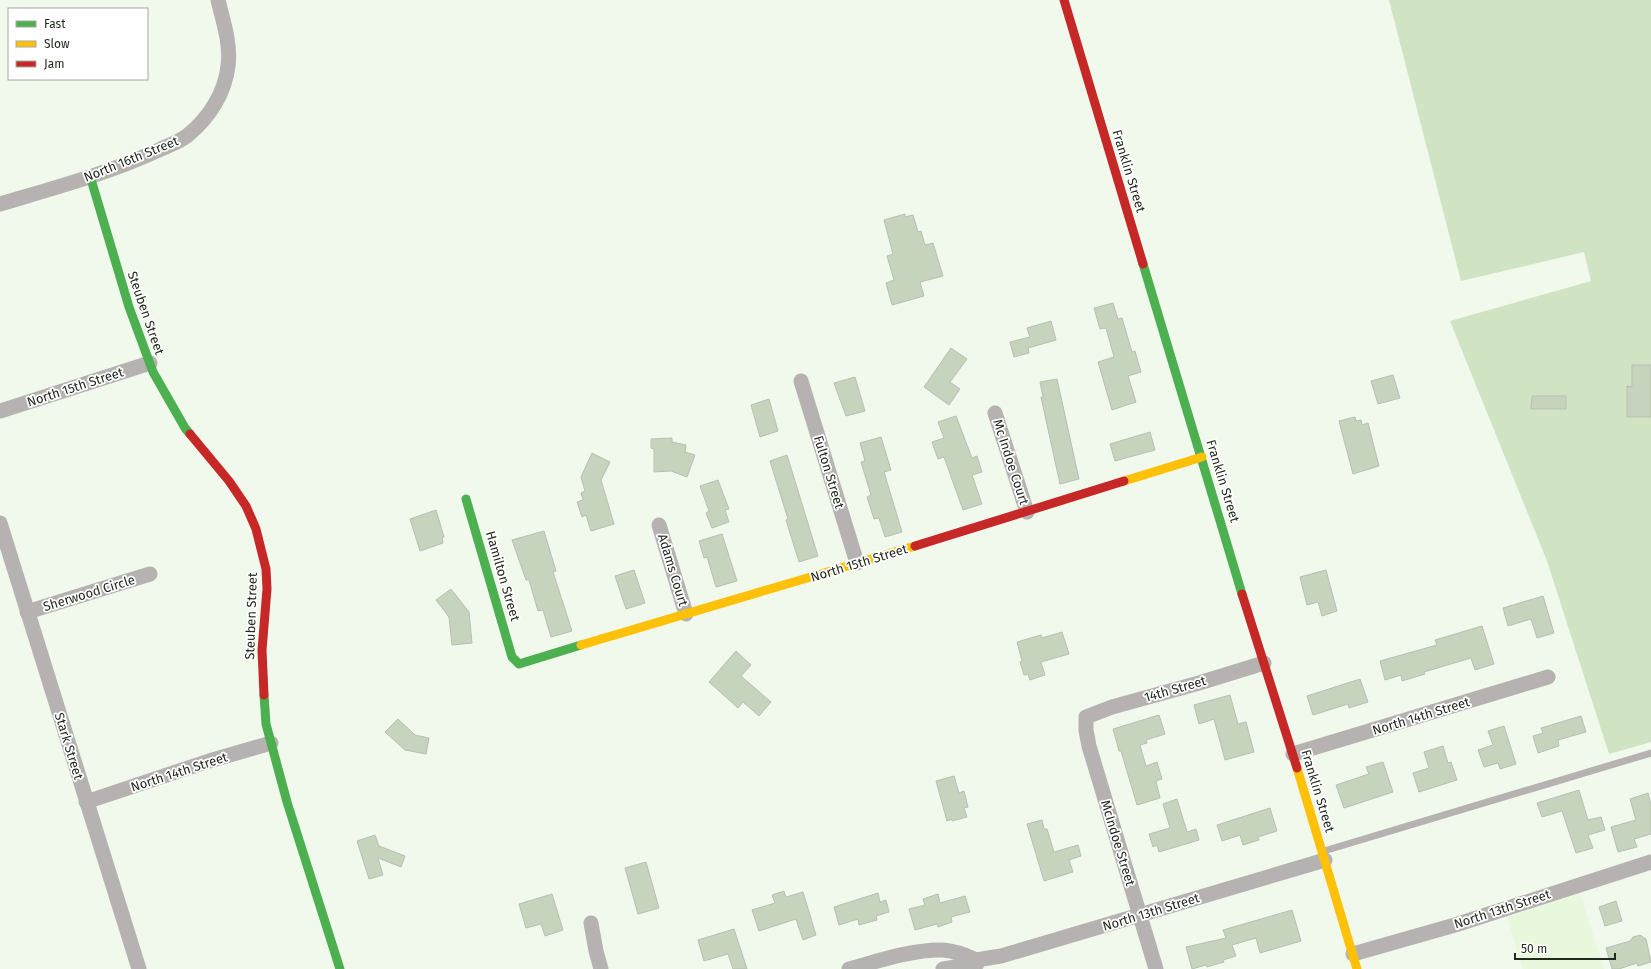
<svg xmlns="http://www.w3.org/2000/svg" width="1651" height="969" font-family="'Fira Sans',sans-serif">
	<style>
		.built { fill: #e7f8dd }
		.green { fill: #d0e4c4 }
		.building { fill: #c6d4be; stroke: #b7bfb2 }
		.lines { fill: none; stroke-linecap: round; stroke-linejoin: round }
		.lane { stroke: #b6b2b1; stroke-width: 7 }
		.street { stroke: #b6b2b1; stroke-width: 15 }
		.fast { stroke: #4caf50; stroke-width: 9 }
		.slow { stroke: #ffc107; stroke-width: 9 }
		.jam { stroke: #c62828; stroke-width: 9 }
		.labels { text-anchor: middle; dominant-baseline: central; stroke-width: 3.5; stroke-linejoin: round; paint-order: stroke }
		.street-label { font-size: 13px; fill: #21291d; stroke: #fff }
	</style>
	<rect width="100%" height="100%" fill="#f0f9eb"/>
	<polygon class="built" points="1580,894 1604,969 1523,969 1507,917"/>
	<polygon class="green" points="1389,0 1651,0 1651,742 1609,754 1547,561 1450,321 1591,281 1584,252 1461,281"/>
	<g class="building">
		<polygon points="905,214 905,217 913,215 918,232 921,231 925,245 933,243 943,276 920,282 924,296 892,305 886,283 894,280 887,256 893,254 884,220"/>
		<polygon points="1113,303 1118,319 1122,318 1132,352 1135,351 1141,372 1128,376 1136,402 1112,410 1098,362 1114,357 1106,328 1100,329 1094,308"/>
		<polygon points="1051,321 1056,340 1028,348 1029,353 1014,357 1010,342 1030,337 1027,328"/>
		<polygon points="951,348 967,359 950,382 960,389 949,405 924,387"/>
		<polygon points="1632,365 1651,365 1651,417 1627,417 1627,386 1632,387"/>
		<polygon points="1393,375 1400,398 1378,404 1371,381"/>
		<polygon points="855,377 865,411 846,416 834,383"/>
		<polygon points="1057,379 1079,479 1060,484 1041,397 1043,397 1040,382"/>
		<polygon points="1532,396 1566,396 1566,409 1531,409"/>
		<polygon points="769,399 778,431 760,437 751,405"/>
		<polygon points="956,416 972,458 977,456 982,472 972,475 982,504 963,510 944,457 938,459 932,442 944,438 938,422"/>
		<polygon points="1355,417 1356,421 1361,420 1362,425 1368,423 1379,466 1353,474 1339,421"/>
		<polygon points="1150,432 1155,450 1115,461 1110,444"/>
		<polygon points="881,437 891,470 884,472 902,532 885,537 879,518 874,519 867,497 871,495 861,462 865,461 860,443"/>
		<polygon points="672,438 672,442 686,445 685,452 695,455 687,477 671,471 654,472 654,449 651,448 651,439"/>
		<polygon points="592,453 610,462 601,480 614,524 591,531 586,515 582,517 577,502 583,500 581,493 585,491 581,477"/>
		<polygon points="787,455 818,556 799,562 786,520 788,519 770,461"/>
		<polygon points="718,480 729,509 725,510 729,522 712,528 706,513 709,511 700,486"/>
		<polygon points="436,510 444,537 442,538 443,543 420,551 410,519"/>
		<polygon points="544,531 556,571 553,572 572,631 551,637 543,610 538,611 529,580 526,580 512,540"/>
		<polygon points="722,534 737,581 716,587 707,557 704,558 699,541"/>
		<polygon points="634,570 645,603 626,609 615,576"/>
		<polygon points="1326,570 1337,611 1322,616 1318,602 1307,605 1300,577"/>
		<polygon points="451,589 469,612 472,643 452,645 449,617 436,600"/>
		<polygon points="1543,596 1554,633 1537,638 1531,619 1508,626 1503,608"/>
		<polygon points="1482,626 1494,664 1475,670 1471,658 1424,672 1425,674 1402,681 1401,675 1385,680 1380,661 1437,645 1435,640"/>
		<polygon points="1062,632 1069,654 1041,662 1045,675 1030,680 1028,674 1024,675 1020,662 1022,661 1017,642 1041,635 1042,638"/>
		<polygon points="736,651 751,665 741,676 771,702 759,716 743,702 738,708 709,682"/>
		<polygon points="1360,679 1368,702 1349,708 1348,704 1313,715 1307,696"/>
		<polygon points="1230,695 1238,724 1246,722 1254,752 1225,760 1214,719 1199,724 1194,705"/>
		<polygon points="1159,715 1165,734 1146,740 1147,743 1140,745 1146,766 1157,762 1162,779 1156,781 1160,798 1137,805 1121,751 1119,751 1113,729"/>
		<polygon points="1581,716 1586,732 1558,740 1559,746 1538,753 1533,736 1543,733 1541,728"/>
		<polygon points="398,719 415,735 429,738 426,754 405,750 385,732"/>
		<polygon points="1504,726 1516,764 1500,769 1498,763 1484,767 1478,750 1493,745 1488,731"/>
		<polygon points="1443,746 1448,763 1451,762 1457,780 1419,792 1413,773 1429,768 1424,752"/>
		<polygon points="1383,762 1393,792 1344,808 1336,785 1369,774 1366,767"/>
		<polygon points="954,776 959,793 964,791 968,807 964,808 967,817 952,821 952,819 947,821 936,781"/>
		<polygon points="1579,790 1588,820 1601,817 1605,830 1588,835 1593,848 1576,853 1562,811 1542,817 1537,803"/>
		<polygon points="1648,793 1651,805 1651,834 1634,839 1637,847 1618,852 1611,827 1636,820 1630,799"/>
		<polygon points="1177,799 1187,832 1196,829 1199,840 1159,852 1157,845 1153,847 1149,834 1170,828 1163,804"/>
		<polygon points="1270,808 1277,831 1258,837 1259,840 1243,845 1240,835 1222,841 1217,825"/>
		<polygon points="1042,820 1044,829 1047,829 1054,852 1078,845 1081,856 1069,860 1073,872 1044,881 1027,824"/>
		<polygon points="375,835 379,846 405,856 401,867 378,858 383,875 369,879 357,841"/>
		<polygon points="646,862 659,908 638,914 625,868"/>
		<polygon points="784,891 786,897 803,892 816,935 803,940 796,919 759,931 752,910 775,903 772,895"/>
		<polygon points="878,893 880,902 886,900 889,912 876,916 877,920 859,925 858,919 839,925 834,907"/>
		<polygon points="552,894 563,930 545,936 541,924 526,928 519,904"/>
		<polygon points="938,894 940,903 965,896 970,912 951,917 952,922 938,927 937,924 915,930 909,909 925,905 923,899"/>
		<polygon points="1616,901 1622,921 1605,926 1599,907"/>
		<polygon points="1292,910 1301,941 1260,953 1256,938 1232,945 1236,956 1223,960 1224,962 1207,967 1206,965 1192,969 1186,947 1226,938 1223,930"/>
		<polygon points="734,929 747,969 733,969 728,954 704,961 698,940"/>
		<polygon points="1640,935 1646,939 1651,962 1638,966 1637,963 1619,969 1612,969 1606,948 1630,941 1633,937"/>
	</g>
	<g class="lines">
		<polyline class="lane" points="1324,851 1651,753"/>
		<g class="street">
			<path d="M0,204C54,188 110,173 161,149C170,145 181,141 188,135C209,118 225,93 228,66C231,44 223,21 218,0"/>
			<polyline points="801,381 857,563"/>
			<polyline points="0,411 150,363"/>
			<polyline points="995,413 1027,512"/>
			<polyline points="0,523 139,969"/>
			<polyline points="659,525 686,614"/>
			<polyline points="27,612 150,574"/>
			<polyline points="1293,754 1548,677"/>
			<polyline points="86,802 209,761 271,743"/>
			<polyline points="591,923 596,951 601,969"/>
			<polyline points="1353,954 1455,925 1651,862"/>
			<path d="M849,969C878,961 914,949 943,950C955,951 966,955 976,960L977,964"/>
			<polyline points="943,969 956,967 976,960 1001,956 1325,860"/>
			<polyline points="1156,969 1089,746 1086,730 1086,717 1112,707 1199,683 1264,663"/>
		</g>
		<g class="fast">
			<polyline points="90,176 129,307 153,372 185,428 190,434"/>
			<polyline points="1143,264 1242,594"/>
			<polyline points="466,499 512,657 519,664 581,645"/>
			<polyline points="264,695 266,724 287,802 340,969"/>
		</g>
		<g class="slow">
			<polyline points="1124,481 1202,457"/>
			<polyline points="581,645 915,546"/>
			<polyline points="1297,768 1357,969"/>
		</g>
		<g class="jam">
			<polyline points="1064,0 1143,264"/>
			<polyline points="190,434 229,481 246,506 256,529 266,569 267,589 262,650 264,695"/>
			<polyline points="915,546 1124,481"/>
			<polyline points="1242,594 1297,768"/>
		</g>
	</g>
	<g class="labels">
		<g class="street-label">
			<text transform="translate(131 159) rotate(-22)">North 16th Street</text>
			<text transform="translate(1129 171) rotate(73)">Franklin Street</text>
			<text transform="translate(146 313) rotate(71)">Steuben Street</text>
			<text transform="translate(75 387) rotate(-18)">North 15th Street</text>
			<text transform="translate(1011 462) rotate(72)">Mc Indoe Court</text>
			<text transform="translate(829 472) rotate(73)">Fulton Street</text>
			<text transform="translate(1223 481) rotate(73)">Franklin Street</text>
			<text transform="translate(859 563) rotate(-17)">North 15th Street</text>
			<text transform="translate(673 570) rotate(73)">Adams Court</text>
			<text transform="translate(503 576) rotate(74)">Hamilton Street</text>
			<text transform="translate(89 593) rotate(-17)">Sherwood Circle</text>
			<text transform="translate(251 616) rotate(-88)">Steuben Street</text>
			<text transform="translate(1175 689) rotate(-16)">14th Street</text>
			<text transform="translate(1421 716) rotate(-17)">North 14th Street</text>
			<text transform="translate(69 746) rotate(73)">Stark Street</text>
			<text transform="translate(179 772) rotate(-18)">North 14th Street</text>
			<text transform="translate(1318 791) rotate(73)">Franklin Street</text>
			<text transform="translate(1118 843) rotate(73)">McIndoe Street</text>
			<text transform="translate(1502 909) rotate(-18)">North 13th Street</text>
			<text transform="translate(1151 912) rotate(-17)">North 13th Street</text>
		</g>
	</g>
	<rect x="8" y="8" width="140" height="72" fill="#ffffff" stroke="#a6a9a5"/>
	<rect x="16" y="21" width="20" height="6" fill="#4caf50" stroke="#a6a9a5"/>
	<text x="44" y="28" font-size="12" fill="#21291d">Fast</text>
	<rect x="16" y="41" width="20" height="6" fill="#ffc107" stroke="#a6a9a5"/>
	<text x="44" y="48" font-size="12" fill="#21291d">Slow</text>
	<rect x="16" y="61" width="20" height="6" fill="#c62828" stroke="#a6a9a5"/>
	<text x="44" y="68" font-size="12" fill="#21291d">Jam</text>
	<path d="M1515 953v6h100v-6" fill="none" stroke="#21291d" stroke-width="2"/>
	<text x="1521" y="953" font-size="12" fill="#21291d" stroke="#ffffff" stroke-width="3" paint-order="stroke">50 m</text>
</svg>
